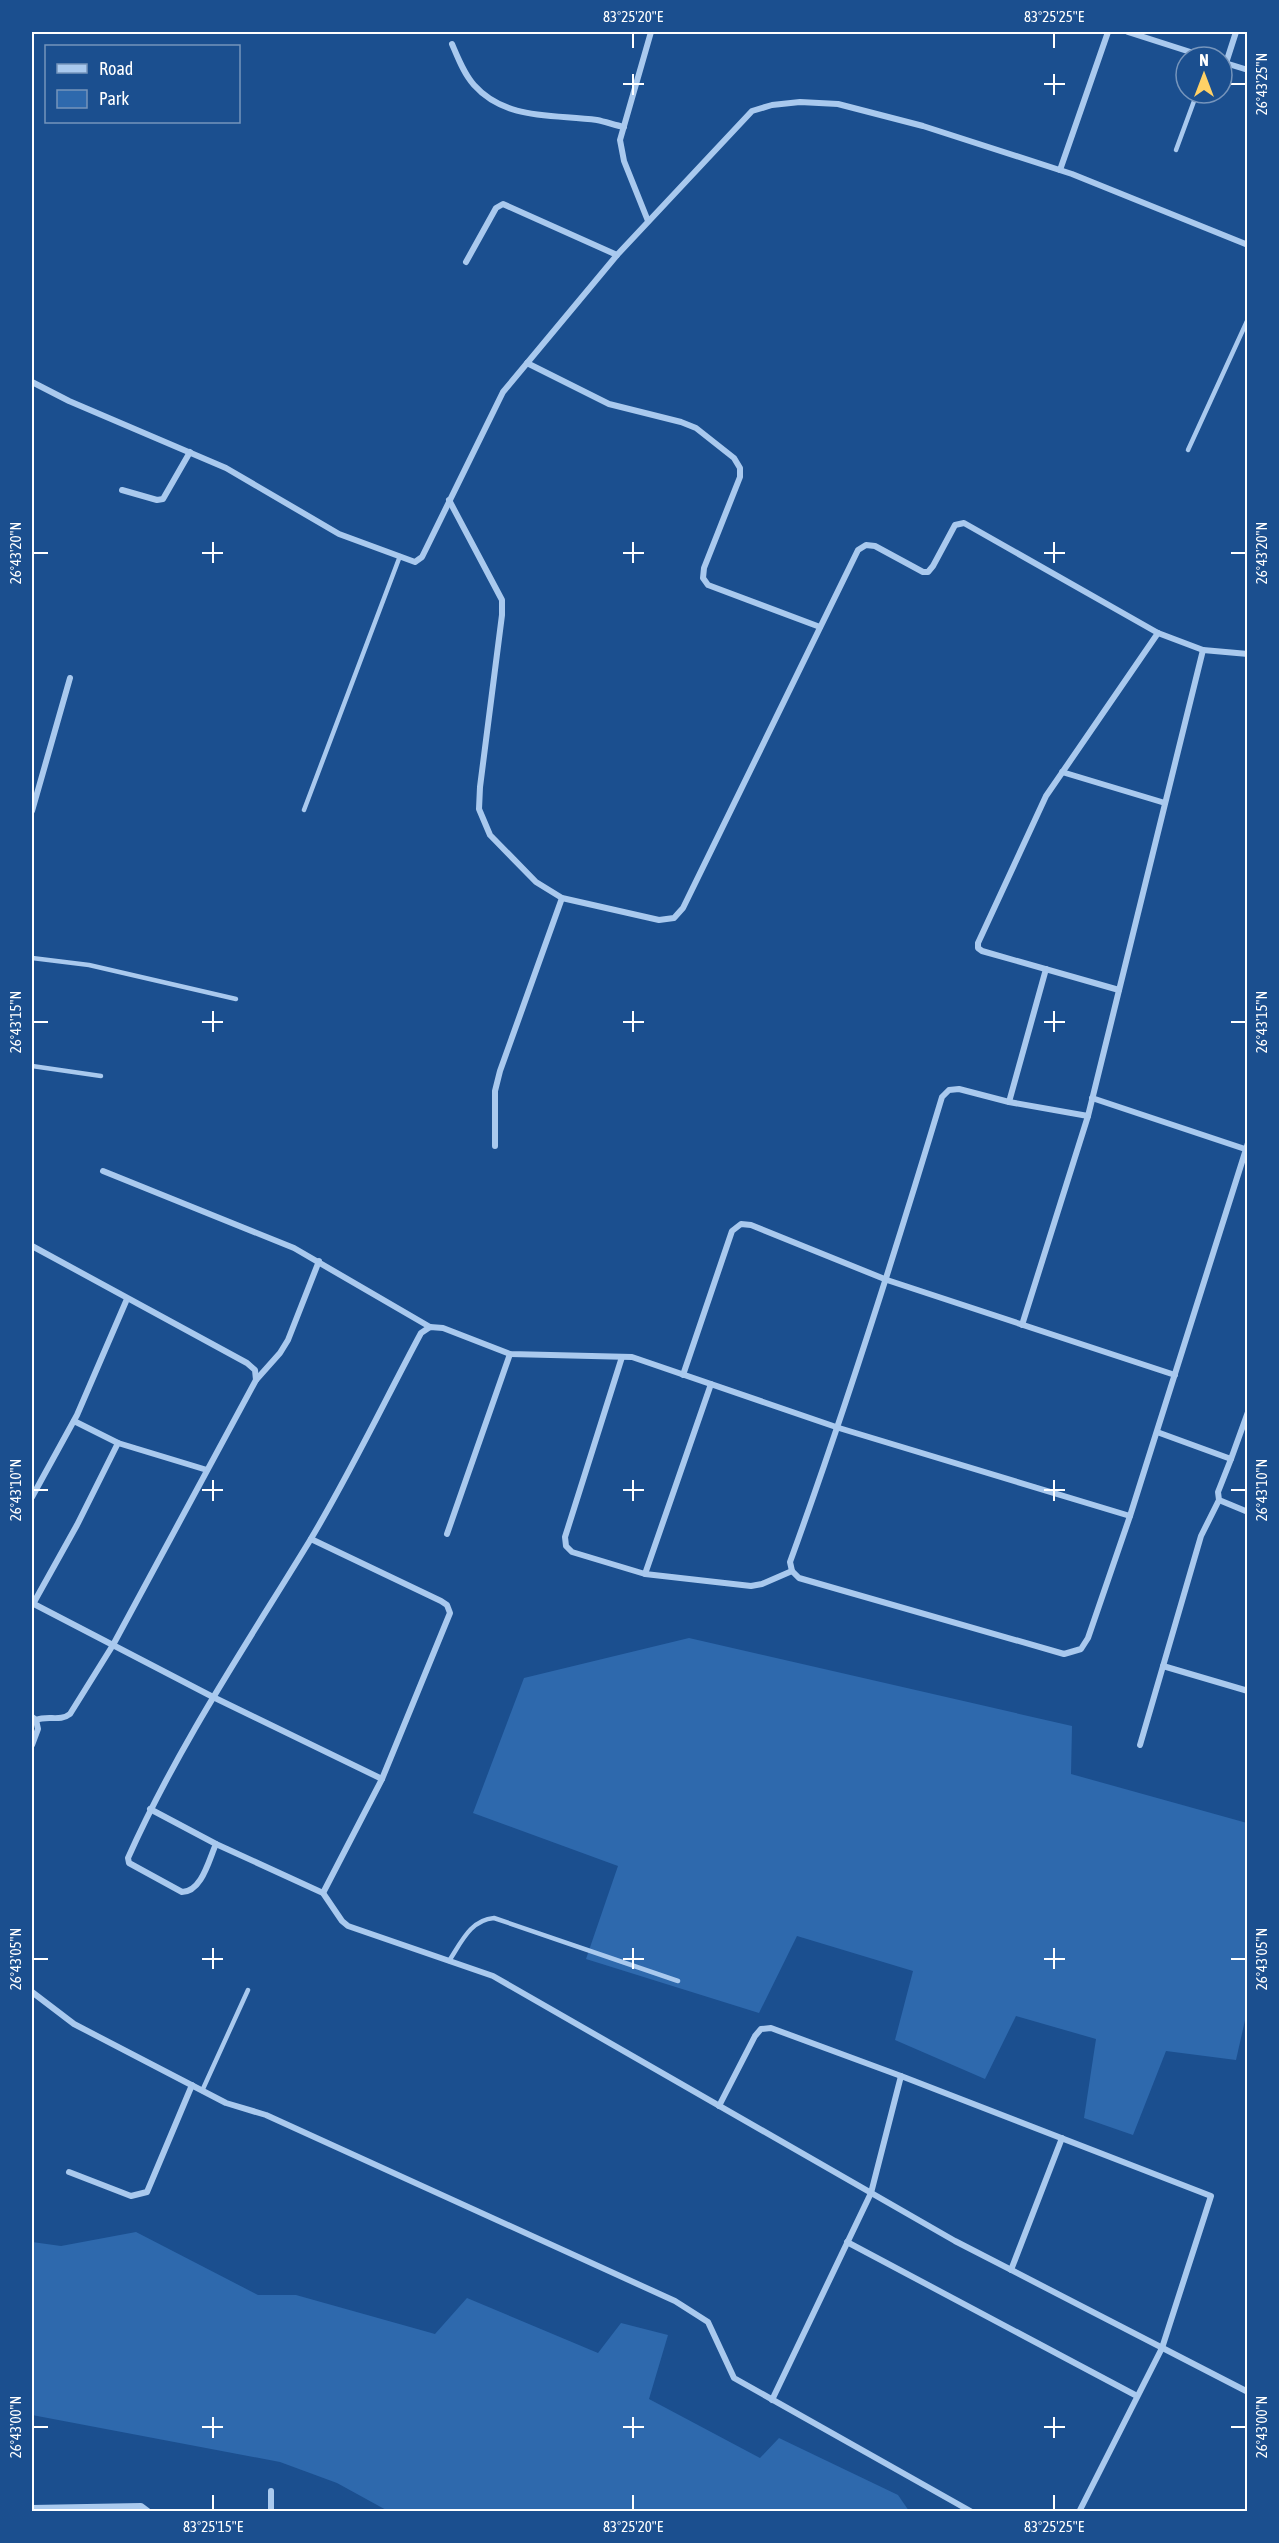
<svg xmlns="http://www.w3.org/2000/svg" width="1279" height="2543" font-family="'Asap Condensed',sans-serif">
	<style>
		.green { fill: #2e69ad }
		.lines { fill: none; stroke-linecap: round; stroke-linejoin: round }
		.service { stroke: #a9c9ee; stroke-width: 4.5 }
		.minor { stroke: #a9c9ee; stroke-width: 6 }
		.ticks { fill: none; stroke: #fff; stroke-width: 2 }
		.neatline { fill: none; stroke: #fff; stroke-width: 2 }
		.ticks-label { font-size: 15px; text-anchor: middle; fill: #fff }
	</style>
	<rect width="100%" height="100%" fill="#1b4f8f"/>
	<g class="green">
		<polygon points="689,1638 1072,1726 1071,1774 1247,1823 1248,2007 1236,2060 1166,2051 1133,2135 1084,2118 1096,2039 1016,2016 985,2079 895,2040 913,1971 797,1936 759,2013 586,1959 618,1866 473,1813 524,1678"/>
		<polygon points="136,2232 258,2295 296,2295 435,2334 467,2298 598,2353 621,2323 668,2335 649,2399 760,2458 779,2438 898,2495 909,2511 388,2511 337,2483 280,2462 32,2415 32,2242 61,2246"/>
	</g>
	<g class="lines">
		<g class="service">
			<polyline points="1176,150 1197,93"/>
			<polyline points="1188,450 1248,319"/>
			<polyline points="304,810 400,556"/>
			<polyline points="32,958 89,965 236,999"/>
			<polyline points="32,1066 101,1076"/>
			<path d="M449,1961C461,1943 470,1920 494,1918L678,1981"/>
			<polyline points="202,2091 248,1990"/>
		</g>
		<g class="minor">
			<polyline points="1128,32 1206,57"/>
			<path d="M452,44C458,58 464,74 474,85C506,121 555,114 597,120C606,122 615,125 624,127"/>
			<polyline points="1222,62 1248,70"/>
			<polyline points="1226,63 1236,32"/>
			<polyline points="1060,170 1108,32"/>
			<polyline points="648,221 624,161 620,140 651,32"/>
			<polyline points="466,262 496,208 503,204 617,255"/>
			<polyline points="527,363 609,404 681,422 696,428 734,458 740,468 740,477 704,568 703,578 708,585 820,627"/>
			<polyline points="32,382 69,401 226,468 339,534 415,562 422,557 503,392 617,255 752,111 772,105 800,102 838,104 923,126 1072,174 1248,245"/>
			<polyline points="122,490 157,500 163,499 190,452"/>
			<polyline points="449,500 502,600 502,615 480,787 479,809 490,835 536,882 562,898 659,920 674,918 683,908 858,550 866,545 875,546 923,572 928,572 933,566 955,525 964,523 1158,633 1203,650"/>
			<path d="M1248,654L1203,650L1088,1116L1009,1102L959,1089L949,1090L942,1097C895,1253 846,1408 790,1562L792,1571L799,1578L1064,1654L1081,1649L1088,1638L1130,1516L1248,1143"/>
			<polyline points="1062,772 1165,803"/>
			<polyline points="32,811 70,678"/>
			<polyline points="1119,990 982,951 978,948 978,943 1046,796 1158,633"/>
			<polyline points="1092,1098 1245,1149"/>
			<polyline points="1009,1102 1046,969"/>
			<polyline points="495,1146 495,1091 500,1071 562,898"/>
			<polyline points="103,1171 294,1248 430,1327"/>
			<path d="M32,1246L247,1363L255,1370L256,1380L113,1645L70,1714C60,1722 48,1715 36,1720"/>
			<polyline points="1022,1325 1088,1116"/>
			<polyline points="622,1357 565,1537 566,1546 572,1552 645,1574 751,1586 762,1584 792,1571"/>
			<polyline points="683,1375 732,1231 741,1224 751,1225 887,1280 1175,1375"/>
			<polyline points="256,1380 280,1353 288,1340 319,1261"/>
			<polyline points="74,1421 118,1443 207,1470"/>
			<polyline points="1157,1432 1231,1459 1218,1492 1219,1500 1248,1512"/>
			<polyline points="1231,1459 1248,1412"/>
			<polyline points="32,1497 77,1415 127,1299"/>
			<polyline points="447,1534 510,1354"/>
			<polyline points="311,1539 441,1601 447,1605 450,1613 382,1779 323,1893"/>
			<polyline points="645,1574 711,1384"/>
			<polyline points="32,1603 213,1697 382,1779"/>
			<polyline points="33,1604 77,1525 118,1443"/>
			<polyline points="1163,1666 1248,1691"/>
			<polyline points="32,1717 36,1720 38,1729 32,1745"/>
			<polyline points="1140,1745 1201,1536 1219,1500"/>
			<polyline points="150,1809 216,1844 323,1893 342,1921 348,1926 493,1976 955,2241 1248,2392"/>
			<path d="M216,1844C209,1859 202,1892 182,1892L129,1863L128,1858C178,1746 246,1645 309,1542C350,1474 384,1402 421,1333L430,1327L443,1328L510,1354L632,1357L839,1428L1130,1516"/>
			<polyline points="32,1992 74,2024 226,2103 266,2115 675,2301 708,2322 734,2378 972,2512"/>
			<polyline points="719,2106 755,2036 761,2029 771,2028 901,2076"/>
			<polyline points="69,2172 131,2196 147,2192 192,2085"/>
			<polyline points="847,2242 1137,2396"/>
			<polyline points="1011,2270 1062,2138"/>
			<polyline points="772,2400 871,2193 901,2076 1211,2196 1162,2348 1079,2512"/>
			<polyline points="32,2508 141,2506 149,2512"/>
			<polyline points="271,2512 271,2491"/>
		</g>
	</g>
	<path class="ticks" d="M633,33V48M1054,33V48M633,74V95M1054,74V95M623,84H644M1044,84H1065M1231,84H1246M213,542V563M633,542V563M1054,542V563M33,553H48M202,553H223M623,553H644M1044,553H1065M1231,553H1246M213,1011V1032M633,1011V1032M1054,1011V1032M33,1022H48M202,1022H223M623,1022H644M1044,1022H1065M1231,1022H1246M213,1480V1501M633,1480V1501M1054,1480V1501M33,1490H48M202,1490H223M623,1490H644M1044,1490H1065M1231,1490H1246M213,1948V1969M633,1948V1969M1054,1948V1969M33,1959H48M202,1959H223M623,1959H644M1044,1959H1065M1231,1959H1246M213,2417V2438M633,2417V2438M1054,2417V2438M33,2427H48M202,2427H223M623,2427H644M1044,2427H1065M1231,2427H1246M213,2495V2510M633,2495V2510M1054,2495V2510"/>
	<rect width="1279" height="2543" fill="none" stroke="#1b4f8f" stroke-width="66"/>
	<rect x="45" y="45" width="195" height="78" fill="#1b4f8f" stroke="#7695bc" stroke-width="1.5"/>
	<rect x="57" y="64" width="30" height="9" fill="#a9c9ee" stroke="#7695bc" stroke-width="1.5"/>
	<text x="99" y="75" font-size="18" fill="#ffffff">Road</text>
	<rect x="57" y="90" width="30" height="18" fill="#2e69ad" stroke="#7695bc" stroke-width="1.5"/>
	<text x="99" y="105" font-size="18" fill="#ffffff">Park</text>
	<g transform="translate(1204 75)"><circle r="28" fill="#1b4f8f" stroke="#7695bc" stroke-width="1.5"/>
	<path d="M0-4.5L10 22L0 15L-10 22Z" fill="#ffd166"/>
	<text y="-9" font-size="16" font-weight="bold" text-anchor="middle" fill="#ffffff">N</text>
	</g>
	<rect x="33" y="33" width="1213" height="2477" class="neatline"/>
	<g class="ticks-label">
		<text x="633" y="22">83°25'20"E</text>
		<text x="1054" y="22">83°25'25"E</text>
		<text transform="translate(1262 84) rotate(-90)" y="5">26°43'25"N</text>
		<text transform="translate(16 553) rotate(-90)" y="5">26°43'20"N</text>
		<text transform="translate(1262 553) rotate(-90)" y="5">26°43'20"N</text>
		<text transform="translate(16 1022) rotate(-90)" y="5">26°43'15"N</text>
		<text transform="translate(1262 1022) rotate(-90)" y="5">26°43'15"N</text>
		<text transform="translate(16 1490) rotate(-90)" y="5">26°43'10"N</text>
		<text transform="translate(1262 1490) rotate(-90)" y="5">26°43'10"N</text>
		<text transform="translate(16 1959) rotate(-90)" y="5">26°43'05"N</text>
		<text transform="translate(1262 1959) rotate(-90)" y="5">26°43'05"N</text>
		<text transform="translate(16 2427) rotate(-90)" y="5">26°43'00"N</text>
		<text transform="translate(1262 2427) rotate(-90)" y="5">26°43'00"N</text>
		<text x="213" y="2532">83°25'15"E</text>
		<text x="633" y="2532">83°25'20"E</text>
		<text x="1054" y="2532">83°25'25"E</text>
	</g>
</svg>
